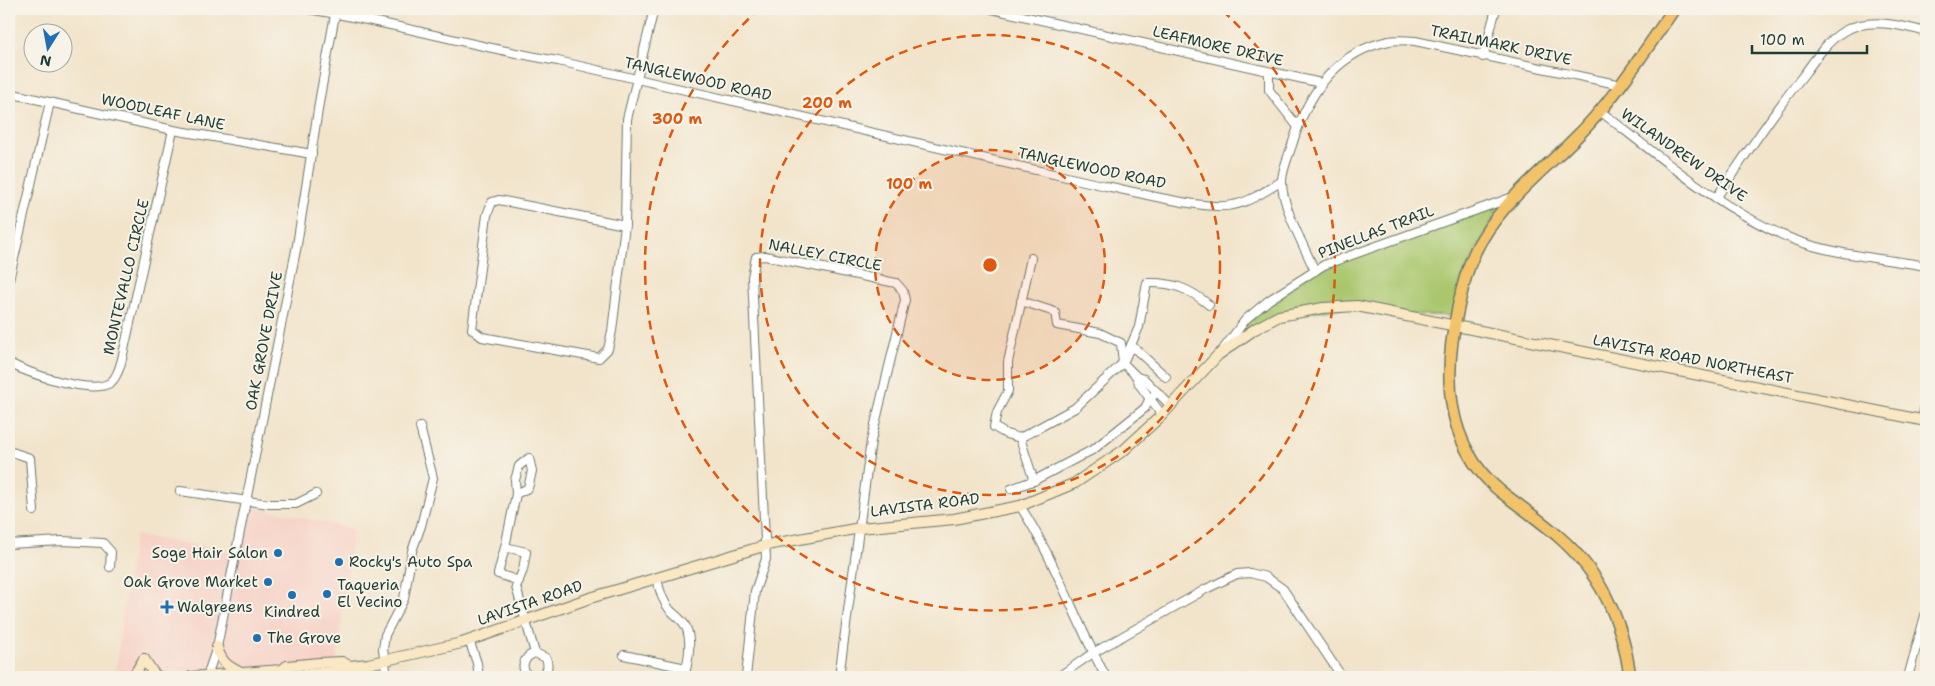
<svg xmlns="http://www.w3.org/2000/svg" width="1935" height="686" font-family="'Shantell Sans',sans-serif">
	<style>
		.built { fill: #f7d1c6 }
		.green { fill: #aac76e; stroke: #648251 }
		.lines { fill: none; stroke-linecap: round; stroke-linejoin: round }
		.minor-casing { stroke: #697769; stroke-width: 10 }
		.secondary-casing { stroke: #697769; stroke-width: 12 }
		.primary-casing { stroke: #697769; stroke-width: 14 }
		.minor { stroke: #fff; stroke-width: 8 }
		.secondary { stroke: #fae7c3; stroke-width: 10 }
		.primary { stroke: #f2c36a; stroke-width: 11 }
		.ring { fill: none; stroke: #de580e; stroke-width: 2.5; stroke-dasharray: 9 6 }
		.poi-dot { fill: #1f6fb2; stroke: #f7f3e8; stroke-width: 2 }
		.labels { text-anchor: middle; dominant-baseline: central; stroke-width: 4; stroke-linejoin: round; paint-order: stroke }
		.street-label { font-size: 15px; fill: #1f3d34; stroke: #f7f3e8 }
		.poi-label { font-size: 15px; fill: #1f3d34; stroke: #f7f3e8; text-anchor: start }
		.centre { fill: #de580e; stroke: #f7f3e8; stroke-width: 2.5 }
		.ring-label { font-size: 15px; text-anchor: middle; font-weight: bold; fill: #de580e; stroke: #f7f3e8; stroke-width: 4; stroke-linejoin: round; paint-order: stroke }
	</style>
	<rect width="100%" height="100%" fill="#f7f3e8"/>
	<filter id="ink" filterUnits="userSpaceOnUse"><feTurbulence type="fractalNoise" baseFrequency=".02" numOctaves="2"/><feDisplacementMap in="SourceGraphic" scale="10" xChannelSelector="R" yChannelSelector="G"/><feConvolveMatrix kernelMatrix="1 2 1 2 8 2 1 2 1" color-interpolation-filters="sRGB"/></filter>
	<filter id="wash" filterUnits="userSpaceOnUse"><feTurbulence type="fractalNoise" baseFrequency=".0096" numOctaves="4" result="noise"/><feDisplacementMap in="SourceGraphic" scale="20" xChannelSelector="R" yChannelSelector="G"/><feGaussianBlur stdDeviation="1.12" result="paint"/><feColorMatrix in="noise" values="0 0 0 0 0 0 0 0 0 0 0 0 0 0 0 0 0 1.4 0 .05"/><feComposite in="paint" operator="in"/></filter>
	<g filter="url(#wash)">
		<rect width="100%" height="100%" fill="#f2e4cb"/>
		<polygon class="built" points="248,505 353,529 336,666 285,677 115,677 124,603 135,535 236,552"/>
		<polygon class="green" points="1500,204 1467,269 1456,316 1394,314 1357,306 1279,316 1218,355 1246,319 1315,271"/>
	</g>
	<g filter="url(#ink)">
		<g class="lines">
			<defs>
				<g id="minor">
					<path d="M308,9C392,22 474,47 558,61L1106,186C1136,192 1207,211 1233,205C1250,202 1267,190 1282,181"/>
					<polyline points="992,9 1321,83"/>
					<polyline points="1483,57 1496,9"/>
					<polyline points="1269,73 1269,90 1298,127"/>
					<polyline points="9,93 173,130 312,154"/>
					<path d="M1600,111C1660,157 1721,210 1792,239C1830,254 1885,259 1926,266"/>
					<path d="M1716,198C1745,156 1773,113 1805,73C1816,58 1827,41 1844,31C1869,17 1901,25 1926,32"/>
					<polygon points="499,200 625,225 612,331 608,349 599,358 482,337 472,329 487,215 492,202"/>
					<polyline points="625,225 627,119 654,9"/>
					<path d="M1031,258L1008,362V391L997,412L994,427L1006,434L1020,438L1075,408L1123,363L1139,327L1147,283C1173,282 1190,289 1209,305"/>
					<path d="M1315,271C1305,248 1281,205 1282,181C1282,170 1289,155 1292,145C1307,95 1335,52 1389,41C1397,39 1407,41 1415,41L1621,85"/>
					<polyline points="9,280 50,102"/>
					<polyline points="1021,301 1055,312 1057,325 1100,333 1121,343 1123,363 1137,377 1144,379 1171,406"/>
					<polyline points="1132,346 1166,377"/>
					<polyline points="1224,348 1246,319 1269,300 1324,265 1513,197"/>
					<path d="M9,363C28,373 90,395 110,383C117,378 120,367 122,359L173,130"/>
					<polyline points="1137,377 1139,384 1162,415"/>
					<polyline points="1922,421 1926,400"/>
					<polyline points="1020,438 1034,481"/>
					<polyline points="9,451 30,458 34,511"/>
					<polyline points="1011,489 1035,480 1094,449 1145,408 1149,400 1157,392"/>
					<polyline points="180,491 269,504 296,504 316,494"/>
					<polyline points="516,494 528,488 532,471 529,458 519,466 515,480 516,494 505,547 526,552 523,570 516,587 535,653"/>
					<path d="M1020,506C1055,559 1075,621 1106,677"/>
					<polyline points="9,544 62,541 103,543 111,552 110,567"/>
					<polyline points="505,547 498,574 519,581"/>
					<path d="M657,578C659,589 662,601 670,610C676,616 682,619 686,627C692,641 688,663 684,677"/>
					<polyline points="469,640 477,663 479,677"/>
					<polyline points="624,655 686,668"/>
					<polyline points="207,676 217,647 297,245 320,97 336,9"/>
					<polyline points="349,677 350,666"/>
					<polyline points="387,677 383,649 385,635 404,599 412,551 421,526 433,478 420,427"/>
					<path d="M532,677C518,671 523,657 535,653L546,658C549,666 548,671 541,677"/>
					<polyline points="746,677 755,591 766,559 752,277 756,257 765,256 896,283 903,291 905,300 871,441 839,677"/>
					<polyline points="1058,677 1093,653 1206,589 1237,574 1250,573 1266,577 1283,589 1342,677"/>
					<polyline points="1908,677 1926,612"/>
				</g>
				<g id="secondary">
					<path d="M217,647C221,662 227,666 241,673"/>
					<polyline points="144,659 154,674 159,677"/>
					<polyline points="282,670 288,676 343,671 350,666"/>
					<polyline points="133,677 144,659"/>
					<polyline points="191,677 282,670 287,666 319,663 342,662 350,666 368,664 462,643 590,598 767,545 860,528 954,519 1020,506 1075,483 1124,450 1162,415 1218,355 1255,329 1279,316 1323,308 1357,306 1926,421"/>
				</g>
				<path id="primary" d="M1630,677C1623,622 1601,573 1558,536C1540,520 1519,506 1500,491C1444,444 1443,374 1458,308C1463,284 1469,260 1482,239C1509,194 1552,164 1587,126C1620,90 1646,49 1674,9"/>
			</defs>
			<use href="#minor" class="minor-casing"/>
			<use href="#secondary" class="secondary-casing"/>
			<use href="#primary" class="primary-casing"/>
			<use href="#minor" class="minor"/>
			<use href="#secondary" class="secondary"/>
			<use href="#primary" class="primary"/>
		</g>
	</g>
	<circle cx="990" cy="265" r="115" fill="#de580e" fill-opacity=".12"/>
	<g class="ring">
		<circle cx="990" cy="265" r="115"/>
		<circle cx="990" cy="265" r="230"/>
		<path d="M1223 11A345 345 0 1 1 757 11"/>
	</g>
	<g class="poi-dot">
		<circle cx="278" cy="553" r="5"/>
		<circle cx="339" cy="562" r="5"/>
		<circle cx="268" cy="582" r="5"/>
		<circle cx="327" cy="594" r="5"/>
		<circle cx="292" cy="595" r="5"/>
		<path d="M164.5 599.5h5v5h5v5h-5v5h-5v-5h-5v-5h5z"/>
		<circle cx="257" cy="638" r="5"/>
	</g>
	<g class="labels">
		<g class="street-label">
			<text transform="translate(1501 45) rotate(12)">TRAILMARK DRIVE</text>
			<text transform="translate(1218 46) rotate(13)">LEAFMORE DRIVE</text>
			<text transform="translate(698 79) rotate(13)">TANGLEWOOD ROAD</text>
			<text transform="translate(163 112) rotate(12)">WOODLEAF LANE</text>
			<text transform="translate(1684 155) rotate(35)">WILANDREW DRIVE</text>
			<text transform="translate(1092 168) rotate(12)">TANGLEWOOD ROAD</text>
			<text transform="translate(1376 232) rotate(-21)">PINELLAS TRAIL</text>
			<text transform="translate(825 255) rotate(11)">NALLEY CIRCLE</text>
			<text transform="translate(126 277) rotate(-77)">MONTEVALLO CIRCLE</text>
			<text transform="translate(264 341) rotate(-79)">OAK GROVE DRIVE</text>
			<text transform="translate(1693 359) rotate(11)">LAVISTA ROAD NORTHEAST</text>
			<text transform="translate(925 505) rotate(-7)">LAVISTA ROAD</text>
			<text transform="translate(530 603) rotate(-19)">LAVISTA ROAD</text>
		</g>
		<g class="poi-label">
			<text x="268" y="553" text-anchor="end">Soge Hair Salon</text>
			<text x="349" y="562">Rocky's Auto Spa</text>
			<text x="258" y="582" text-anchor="end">Oak Grove Market</text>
			<text x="337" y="585">Taqueria<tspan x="337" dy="17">El Vecino</tspan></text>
			<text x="177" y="607">Walgreens</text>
			<text x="292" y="612" text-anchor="middle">Kindred</text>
			<text x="267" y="638">The Grove</text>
		</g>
	</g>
	<circle cx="990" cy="265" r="8" class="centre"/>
	<g class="ring-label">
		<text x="827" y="108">200 m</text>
		<text x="677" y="124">300 m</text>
		<text x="909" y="189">100 m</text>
	</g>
	<rect width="1935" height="686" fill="none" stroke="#f7f3e8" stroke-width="30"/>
	<g transform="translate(48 48) rotate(191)"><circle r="24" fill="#f7f3e8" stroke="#a1aaa0"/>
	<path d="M0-4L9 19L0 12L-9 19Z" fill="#1f6fb2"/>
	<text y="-8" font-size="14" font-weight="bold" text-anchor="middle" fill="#1f3d34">N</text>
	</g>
	<path d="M1752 45v8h115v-8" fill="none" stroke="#1f3d34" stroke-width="2.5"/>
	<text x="1760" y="45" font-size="15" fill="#1f3d34" stroke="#f7f3e8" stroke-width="4" paint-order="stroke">100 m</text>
</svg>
